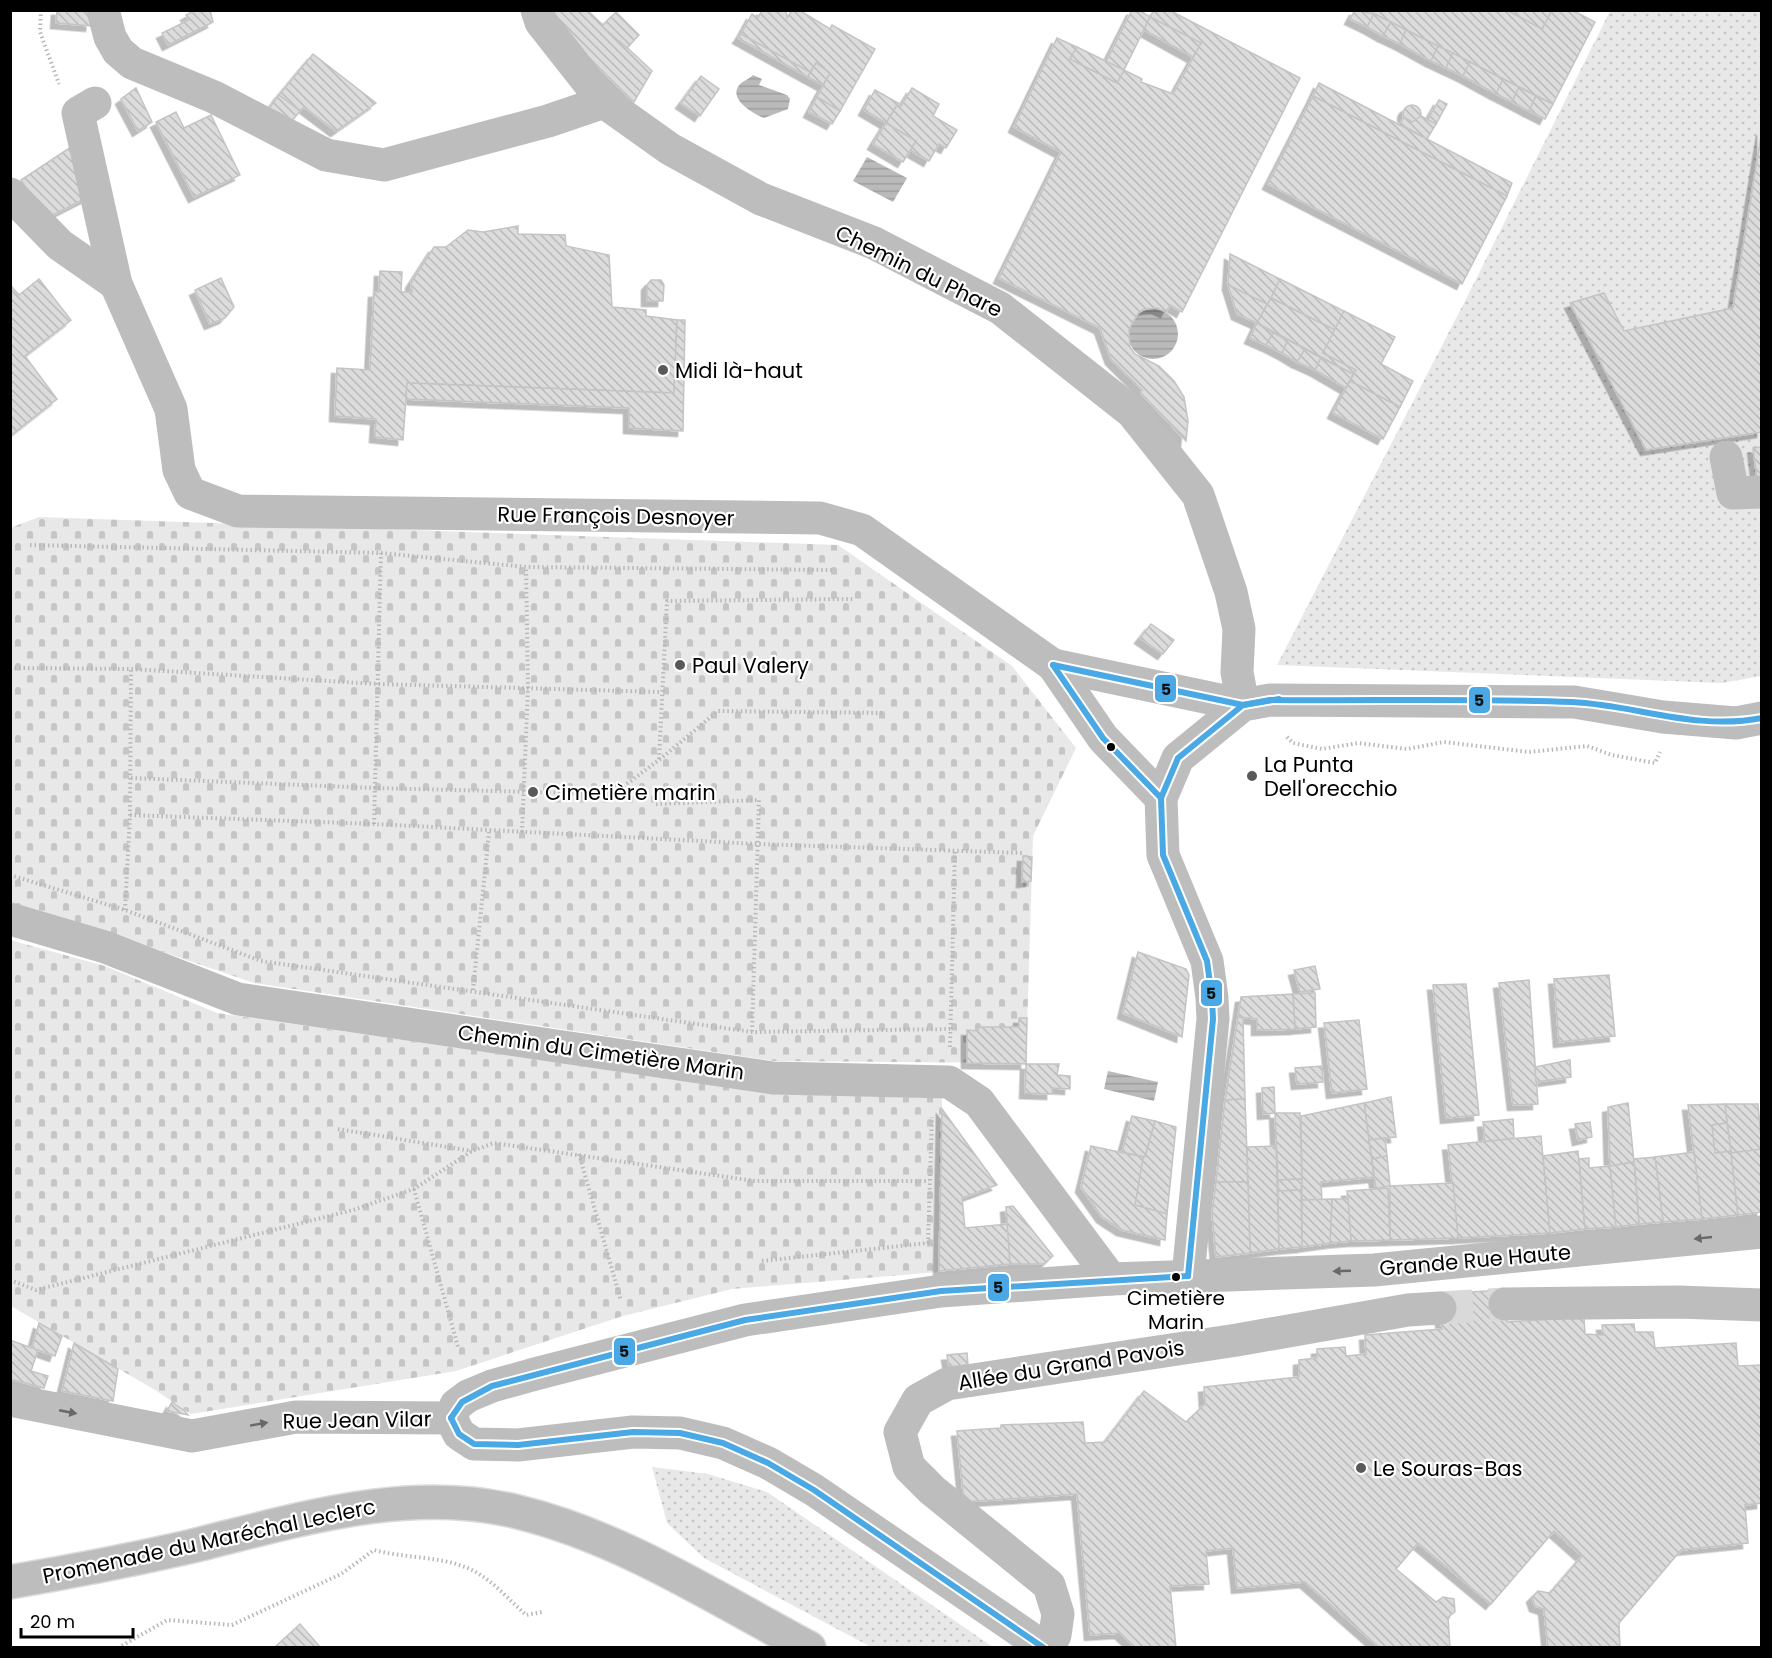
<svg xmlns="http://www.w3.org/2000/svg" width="1772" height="1658" font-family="Poppins,sans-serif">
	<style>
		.green { fill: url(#green-dots) }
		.cemetery { fill: url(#cemetery-stones) }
		.water { fill: url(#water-rules) }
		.building { fill: url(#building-back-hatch); stroke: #c4c4c4; stroke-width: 1.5; filter: url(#shadow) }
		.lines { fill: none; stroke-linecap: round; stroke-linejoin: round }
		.minor-tunnel { stroke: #d9d9d9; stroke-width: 33; stroke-dasharray: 33 16; stroke-linecap: butt }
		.major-casing { stroke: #dbdbdb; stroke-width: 36 }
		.path { stroke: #b8b8b8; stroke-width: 4; stroke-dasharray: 1.5 3; stroke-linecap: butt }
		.minor { stroke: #bdbdbd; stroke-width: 33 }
		.major { stroke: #bdbdbd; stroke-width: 33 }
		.bus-1-casing { stroke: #fff; stroke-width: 10 }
		.bus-1 { stroke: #4aa9e4; stroke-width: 6 }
		.oneway { fill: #686868 }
		.poi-dot { fill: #595959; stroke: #fff; stroke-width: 2 }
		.bus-dot { fill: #000; stroke: #fff; stroke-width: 2 }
		.labels { text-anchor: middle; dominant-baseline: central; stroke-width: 4.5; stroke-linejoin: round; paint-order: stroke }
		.bus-label { font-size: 20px; fill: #000; stroke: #fff }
		.street-label { font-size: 21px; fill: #000; stroke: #fff }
		.poi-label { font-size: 21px; fill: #000; stroke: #fff; text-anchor: start }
		.line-badge { stroke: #fff; stroke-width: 2 }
		.pale-badge-label { font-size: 16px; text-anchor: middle; font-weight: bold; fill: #111 }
	</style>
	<defs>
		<pattern id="green-dots" width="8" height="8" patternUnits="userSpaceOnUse" patternTransform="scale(1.5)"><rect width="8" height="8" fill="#e8e8e8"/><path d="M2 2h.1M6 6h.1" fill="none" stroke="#c5c5c5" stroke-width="1.8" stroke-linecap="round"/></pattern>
		<pattern id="cemetery-stones" width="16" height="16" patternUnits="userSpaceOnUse" patternTransform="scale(1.5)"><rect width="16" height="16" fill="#e8e8e8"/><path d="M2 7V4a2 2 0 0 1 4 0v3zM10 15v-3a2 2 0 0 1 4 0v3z" fill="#c5c5c5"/></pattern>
		<pattern id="water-rules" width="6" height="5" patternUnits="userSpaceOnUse" patternTransform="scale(1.5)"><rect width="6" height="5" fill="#bababa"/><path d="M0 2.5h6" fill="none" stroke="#9e9e9e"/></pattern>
		<pattern id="building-back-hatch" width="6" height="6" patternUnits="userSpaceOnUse" patternTransform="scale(1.5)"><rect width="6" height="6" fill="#dcdcdc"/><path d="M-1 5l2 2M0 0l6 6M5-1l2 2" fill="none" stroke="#bbb"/></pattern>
		<filter id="shadow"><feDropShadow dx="-5.5" dy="5.5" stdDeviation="0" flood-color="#0004"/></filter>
	</defs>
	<rect width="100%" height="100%" fill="#fff"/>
	<g class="green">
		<polygon points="1610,11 1761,11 1761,676 1722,683 1277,665 1467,297"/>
		<polygon points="652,1467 708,1474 767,1492 993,1647 871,1647 704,1558 667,1523"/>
	</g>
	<g class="cemetery">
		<polygon points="39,517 838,545 1012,666 1076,748 1033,836 1026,1063 774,1061 254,983 99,930 11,905 10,528"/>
		<polygon points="10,940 105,966 217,1013 775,1094 942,1098 939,1272 732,1289 623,1316 456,1371 191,1414 155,1390 11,1306"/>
	</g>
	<g class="water">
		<path d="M753,75L762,79L759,85L787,95L790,99L788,109L764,118C753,114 730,100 738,87C741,81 748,80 753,75Z"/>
		<polygon points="867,157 907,178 893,202 853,181"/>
		<circle cx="1153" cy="334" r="25"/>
		<polygon points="1108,1071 1158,1082 1154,1101 1104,1089"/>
	</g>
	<g class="building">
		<polygon points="57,10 92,10 91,26 56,23"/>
		<polygon points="195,10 210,10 213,22 168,45 162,33 189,20 186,15"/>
		<polygon points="551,10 587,10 652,71 634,102 562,31"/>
		<polygon points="762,10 786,10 787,18 792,10 799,10 830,29 832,25 875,49 840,111 817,97 830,73 816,63 810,72 741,34 752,14 758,18"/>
		<polygon points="1132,10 1139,10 1150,17 1124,70 1106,62"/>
		<polygon points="1154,10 1169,10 1300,78 1182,312 1170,305 1166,312 1157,308 1145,309 1139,312 1129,329 1130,347 1135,354 1159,366 1174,381 1184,397 1188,421 1186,441 1141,393 1142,390 1111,359 1100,328 999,278 1061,152 1014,127 1057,38 1077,47 1070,59 1117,83 1124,70 1142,79 1141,82 1173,94 1201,43 1150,17"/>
		<polygon points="1355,10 1374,14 1367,27 1350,19"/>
		<polygon points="1367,10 1507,10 1542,29 1552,10 1572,10 1595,22 1553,104"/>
		<polygon points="1507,10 1552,10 1542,29"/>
		<polygon points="616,12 639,35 627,48 602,26"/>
		<polygon points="1374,14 1391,22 1383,36 1367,27"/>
		<polygon points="1150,17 1201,43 1193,57 1144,30"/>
		<polygon points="1391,22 1406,30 1400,44 1383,36"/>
		<polygon points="1406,30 1438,46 1431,61 1400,44"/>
		<polygon points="741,34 810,72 808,77 738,38"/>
		<polygon points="1438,46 1453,53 1446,68 1431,61"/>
		<polygon points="1077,47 1124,70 1117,83 1070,59"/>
		<polygon points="1453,53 1470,62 1463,76 1446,68"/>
		<polygon points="313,54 376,103 336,131 304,107 300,111 279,95"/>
		<polygon points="1470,62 1503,79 1496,94 1463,76"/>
		<polygon points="816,63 830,73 823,85 808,77"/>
		<polygon points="701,76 719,89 700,116 681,103"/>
		<polygon points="1503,79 1519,87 1512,102 1496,94"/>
		<polygon points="1319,83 1512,183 1507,196 1313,96"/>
		<polygon points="1519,87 1536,96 1529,111 1512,102"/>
		<polygon points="136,88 152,122 138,131 121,99"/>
		<polygon points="912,88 939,104 933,116 957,130 946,148 939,144 929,161 910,150 916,141 886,123 898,103 901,106"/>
		<polygon points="875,90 898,103 886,123 864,110"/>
		<polygon points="279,95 300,111 288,126 265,114"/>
		<polygon points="1313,96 1507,196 1462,284 1268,184"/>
		<polygon points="1536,96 1553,104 1545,119 1529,111"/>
		<polygon points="817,97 840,111 832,124 809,112"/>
		<polygon points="1439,100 1447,104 1436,124 1427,121"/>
		<circle cx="1412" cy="114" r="9"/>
		<polygon points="176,112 184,128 211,115 240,175 194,197 156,122"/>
		<polygon points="1421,116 1436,124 1427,139 1400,124 1404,117 1412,122"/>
		<polygon points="886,123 916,141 903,162 873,144"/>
		<polygon points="1762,130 1762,432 1646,450 1570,303 1604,293 1624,331 1733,308"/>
		<polygon points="80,141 90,196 45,219 21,180"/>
		<polygon points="518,226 518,234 565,235 566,246 609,255 612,307 646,310 646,316 677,320 674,393 407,383 403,440 375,437 376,419 335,416 337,368 370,370 374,292 379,292 380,271 402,272 401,292 412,292 411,283 434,247 446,247 468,230 483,232"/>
		<polygon points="1230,254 1280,279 1268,305 1228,285"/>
		<polygon points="221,278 234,307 225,318 210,324 195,290"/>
		<polygon points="39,279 71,320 25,356 57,399 10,436 10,285 19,295"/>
		<polygon points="1280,279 1344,311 1335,330 1271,298"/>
		<polygon points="651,280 661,280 664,285 663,301 647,301 647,285"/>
		<polygon points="1228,285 1267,304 1257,323 1237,314"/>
		<polygon points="1271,298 1335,330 1323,353 1356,370 1353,374 1257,323"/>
		<polygon points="1344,311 1395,337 1381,364 1413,381 1400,407 1350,381 1356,370 1323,353"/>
		<polygon points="677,320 685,320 683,431 629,428 629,408 406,399 407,383 674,393"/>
		<polygon points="1257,323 1273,333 1266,345 1250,338"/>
		<polygon points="1273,333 1288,340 1282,353 1266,345"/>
		<polygon points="1288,340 1305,349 1297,362 1282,353"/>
		<polygon points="1305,349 1321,358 1315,370 1297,362"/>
		<polygon points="1321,358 1353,374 1346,388 1315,370"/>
		<polygon points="1350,381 1400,407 1383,439 1333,413"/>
		<polygon points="1762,447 1762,477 1757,478 1753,448"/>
		<polygon points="1151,624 1174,640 1163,654 1140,638"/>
		<polygon points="1023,856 1032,857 1031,881 1022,882"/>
		<polygon points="1138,952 1186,969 1189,975 1182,1037 1123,1013"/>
		<polygon points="1315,966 1320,989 1300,992 1294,970"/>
		<polygon points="1609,975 1615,1036 1559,1042 1554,979"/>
		<polygon points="1529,980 1538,1104 1513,1105 1499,983"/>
		<polygon points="1466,984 1479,1115 1446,1118 1433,985"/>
		<polygon points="1315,993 1316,1027 1295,1029 1293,994"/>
		<polygon points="1293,994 1295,1029 1257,1030 1257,1019 1238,1017 1241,997"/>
		<polygon points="1238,1017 1243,1018 1245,1099 1225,1100"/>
		<polygon points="1019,1018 1027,1018 1026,1064 967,1063 967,1030 978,1031 979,1027 1019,1027"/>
		<polygon points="1359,1020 1367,1089 1332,1093 1324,1023"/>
		<polygon points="1570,1060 1571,1077 1536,1082 1535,1067"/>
		<polygon points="1026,1064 1059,1064 1057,1075 1070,1076 1070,1089 1052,1088 1052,1094 1025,1093"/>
		<polygon points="1322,1066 1323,1082 1297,1084 1295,1068"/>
		<polygon points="1274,1087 1275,1113 1263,1114 1262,1088"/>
		<polygon points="1391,1097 1396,1137 1369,1140 1364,1103"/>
		<polygon points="1245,1099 1248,1182 1216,1182 1225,1100"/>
		<polygon points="1364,1103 1374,1177 1321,1182 1322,1200 1302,1200 1301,1116"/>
		<polygon points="1628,1103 1634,1162 1610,1166 1608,1107"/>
		<polygon points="1725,1104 1727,1123 1712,1125 1715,1153 1731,1151 1738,1215 1702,1219 1688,1105"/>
		<polygon points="1725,1104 1758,1104 1762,1149 1731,1153"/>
		<polygon points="942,1109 997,1185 962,1198 965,1228 1008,1224 1010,1264 939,1271"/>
		<polygon points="1275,1113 1300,1113 1302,1179 1278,1180"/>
		<polygon points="1132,1116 1155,1121 1145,1157 1122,1152"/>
		<polygon points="1513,1119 1514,1138 1485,1142 1483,1122"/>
		<polygon points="1155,1121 1176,1127 1167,1214 1135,1205 1143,1157 1145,1157"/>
		<polygon points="1590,1122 1592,1137 1578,1140 1575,1124"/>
		<polygon points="1727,1123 1731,1151 1715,1153 1712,1125"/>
		<polygon points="1541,1136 1550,1233 1458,1238 1448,1145"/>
		<polygon points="1385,1138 1387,1156 1372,1159 1369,1140"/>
		<polygon points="1091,1146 1143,1157 1135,1205 1167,1214 1165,1240 1122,1230 1102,1217 1081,1187"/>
		<polygon points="1276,1146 1279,1249 1250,1253 1247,1147"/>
		<polygon points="1762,1149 1762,1212 1738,1215 1731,1153"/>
		<polygon points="1578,1151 1585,1229 1550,1233 1543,1156"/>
		<polygon points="1694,1152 1702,1219 1663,1222 1655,1157"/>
		<polygon points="1387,1156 1390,1186 1376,1189 1372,1159"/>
		<polygon points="1655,1157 1663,1222 1639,1224 1634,1159"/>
		<polygon points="1589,1158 1589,1168 1610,1166 1616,1227 1585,1229 1579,1159"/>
		<polygon points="1634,1162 1639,1224 1616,1227 1610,1166"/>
		<polygon points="1302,1179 1301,1190 1278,1191 1278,1180"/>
		<polygon points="1216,1182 1248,1182 1250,1253 1216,1257 1212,1213"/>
		<polygon points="1453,1183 1458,1238 1390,1240 1390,1186"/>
		<polygon points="1388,1188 1390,1240 1351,1241 1347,1191"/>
		<polygon points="1301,1190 1302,1247 1279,1249 1278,1191"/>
		<polygon points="1332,1199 1348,1199 1351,1241 1330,1243"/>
		<polygon points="1332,1199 1330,1243 1302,1247 1302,1200"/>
		<polygon points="1013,1206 1053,1256 1044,1264 1010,1264 1006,1207"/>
		<polygon points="1503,1290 1507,1322 1584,1317 1585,1334 1603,1335 1602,1325 1634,1324 1635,1332 1653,1332 1655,1348 1736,1343 1738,1366 1762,1365 1762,1503 1745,1505 1748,1543 1681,1550 1619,1623 1620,1648 1548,1648 1544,1609 1535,1606 1532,1597 1538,1591 1550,1593 1582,1556 1554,1531 1491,1604 1418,1543 1396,1569 1436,1602 1443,1597 1454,1599 1455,1612 1448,1617 1450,1648 1380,1648 1305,1582 1237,1588 1233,1548 1206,1551 1209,1584 1170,1586 1176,1648 1136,1648 1120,1633 1090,1635 1077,1494 964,1502 957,1431 1001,1428 1001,1425 1083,1422 1085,1443 1105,1442 1144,1391 1186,1422 1205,1404 1204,1387 1299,1377 1299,1360 1317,1358 1317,1349 1345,1347 1346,1356 1366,1354 1365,1335 1442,1329 1438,1294"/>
		<polygon points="39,1323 62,1336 55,1356 38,1350 31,1371 48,1376 44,1388 10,1379 10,1340 32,1348"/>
		<polygon points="74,1343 118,1369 113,1401 62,1391"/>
		<polygon points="967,1353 968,1365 949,1367 947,1355"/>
		<polygon points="172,1402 185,1411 188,1415 167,1411"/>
		<polygon points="300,1624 321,1648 274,1648"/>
	</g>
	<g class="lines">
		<polyline class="minor-tunnel" points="1440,1308 1505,1304"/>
		<defs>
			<path id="major" d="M10,1582C69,1572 126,1561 184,1548C292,1522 406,1484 518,1512C621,1537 715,1598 809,1648"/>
		</defs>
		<use href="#major" class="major-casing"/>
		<g class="path">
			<polyline points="41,10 40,32 59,84"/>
			<polyline points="30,545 381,553 526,567 834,570"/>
			<polyline points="10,668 131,669 378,684 661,692"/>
			<polyline points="1287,737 1293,743 1322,749 1358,743 1407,749 1444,742 1529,752 1587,746 1612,755 1655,763 1660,752"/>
			<polyline points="659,759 667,601 855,599"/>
			<polyline points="131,778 375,788 613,794 659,760 718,711 882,713"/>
			<polyline points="656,804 759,800 752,1032"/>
			<polyline points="130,815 374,824 758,844 1022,853"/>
			<polyline points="374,824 381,553"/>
			<polyline points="522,832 528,688 526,567"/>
			<polyline points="10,875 125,910 261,961 752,1032 950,1029"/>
			<polyline points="125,910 130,815 131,669"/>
			<polyline points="473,990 489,832"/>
			<polyline points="950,1047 955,849"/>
			<polyline points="338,1129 472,1151"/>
			<polyline points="579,1154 621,1301"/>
			<polyline points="414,1189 458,1347"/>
			<polyline points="762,1261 928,1243 932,1117"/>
			<polyline points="10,1280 36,1290 353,1210 414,1189 472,1151 494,1143 755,1181 929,1181"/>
			<path d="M118,1648L167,1620L232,1625L341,1574L374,1550C403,1558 437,1556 465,1567C489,1576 507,1598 526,1615L543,1612"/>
		</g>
		<g class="minor">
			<polyline points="103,10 110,37 118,51 132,63 214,97 326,155 384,165 548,121 604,102"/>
			<polyline points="537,10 541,22 604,102 670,149 761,199 874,243 1000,308 1132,412 1198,495 1231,592 1239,629 1237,672 1243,705"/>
			<polyline points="95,103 78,113 116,284 171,409 179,470 190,493 238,511 820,518 862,530 1053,665 1103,738 1161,798"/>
			<polyline points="10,194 60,245 116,284"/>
			<polyline points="1726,457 1733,493 1762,492"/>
			<polyline points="1053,665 1243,705"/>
			<polyline points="10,919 105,947 238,999 773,1078 949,1082 979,1102 1111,1279"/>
			<polyline points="1188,1276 1213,1019 1212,998 1207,961 1163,855 1161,798 1178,758 1243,705 1270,700 1574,702 1663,717 1736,723 1762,718"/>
			<polyline points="1505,1304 1678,1302 1762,1305"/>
			<polyline points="10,1400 192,1436 296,1417 451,1418"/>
			<polyline points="451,1418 456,1405 468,1396 492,1386 535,1374 745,1320 941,1291 1111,1279 1374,1270 1762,1232"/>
			<polyline points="451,1418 459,1434 474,1444 518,1445 633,1432 680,1433 723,1443 768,1463 814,1490 1045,1648"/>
			<polyline points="1048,1648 1055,1635 1058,1614 1049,1585 932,1490 909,1467 900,1432 918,1400 947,1384 1237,1340 1408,1310 1440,1308"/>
		</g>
		<use href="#major" class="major"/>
		<defs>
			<g id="bus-1">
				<polyline points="1053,665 1243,705 1279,699"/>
				<polyline points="1053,665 1103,738 1161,798"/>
				<path d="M1188,1276L1213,1019L1212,998L1207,961L1163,855L1161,798L1178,758L1243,705L1270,700C1370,701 1471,698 1572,702C1636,705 1695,731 1762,718"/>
				<polyline points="451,1418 462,1402 492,1386 745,1320 941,1291 1188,1276"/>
				<polyline points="451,1418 459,1434 474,1444 518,1445 633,1432 680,1433 723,1443 768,1463 814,1490 1044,1648"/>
			</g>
		</defs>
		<use href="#bus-1" class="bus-1-casing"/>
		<use href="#bus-1" class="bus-1"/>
	</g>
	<defs><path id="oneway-solid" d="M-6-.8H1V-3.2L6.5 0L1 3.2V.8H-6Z" transform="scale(1.5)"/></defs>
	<g class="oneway">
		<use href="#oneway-solid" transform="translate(1703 1238) rotate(174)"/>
		<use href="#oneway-solid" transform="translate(1342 1271) rotate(178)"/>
		<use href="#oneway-solid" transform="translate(68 1412) rotate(11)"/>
		<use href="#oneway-solid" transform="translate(259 1424) rotate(-10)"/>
	</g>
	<g class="poi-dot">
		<circle cx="663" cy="370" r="6"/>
		<circle cx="680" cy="665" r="6"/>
		<circle cx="1252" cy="776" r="6"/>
		<circle cx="533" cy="792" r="6"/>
		<circle cx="1361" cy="1468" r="6"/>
	</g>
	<g class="bus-dot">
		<circle cx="1111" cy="747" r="5"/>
		<circle cx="1176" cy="1277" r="5"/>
	</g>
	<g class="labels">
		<g class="bus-label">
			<text x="1176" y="1298">Cimetière<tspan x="1176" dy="24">Marin</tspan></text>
		</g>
		<g class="street-label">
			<text transform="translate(919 271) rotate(26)">Chemin du Phare</text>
			<text transform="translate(616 516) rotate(1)">Rue François Desnoyer</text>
			<text transform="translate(601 1052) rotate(8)">Chemin du Cimetière Marin</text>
			<text transform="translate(1475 1260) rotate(-5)">Grande Rue Haute</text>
			<text transform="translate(1071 1365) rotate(-9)">Allée du Grand Pavois</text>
			<text transform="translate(357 1420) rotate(-1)">Rue Jean Vilar</text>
			<text transform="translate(209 1541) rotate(-12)">Promenade du Maréchal Leclerc</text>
		</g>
		<g class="poi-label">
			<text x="675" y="370">Midi là-haut</text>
			<text x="692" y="665">Paul Valery</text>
			<text x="1264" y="764">La Punta<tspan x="1264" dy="24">Dell'orecchio</tspan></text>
			<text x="545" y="792">Cimetière marin</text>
			<text x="1373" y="1468">Le Souras-Bas</text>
		</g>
	</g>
	<g class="line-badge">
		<rect x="1154" y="674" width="23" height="29" rx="6" fill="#4aa9e4"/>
		<rect x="1468" y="686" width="23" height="28" rx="6" fill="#4aa9e4"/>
		<rect x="1200" y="979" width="23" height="28" rx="6" fill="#4aa9e4"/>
		<rect x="987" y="1273" width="23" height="29" rx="6" fill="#4aa9e4"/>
		<rect x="613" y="1337" width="23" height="29" rx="6" fill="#4aa9e4"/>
	</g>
	<g class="pale-badge-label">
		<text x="1166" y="695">5</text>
		<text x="1479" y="706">5</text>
		<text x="1211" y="999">5</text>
		<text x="998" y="1293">5</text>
		<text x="624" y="1357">5</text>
	</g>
	<rect width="1772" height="1658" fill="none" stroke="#000000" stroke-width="24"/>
	<path d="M21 1628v9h112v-9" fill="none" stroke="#000000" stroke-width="3"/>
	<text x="30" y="1628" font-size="18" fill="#000000" stroke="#ffffff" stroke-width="4.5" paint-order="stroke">20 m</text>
</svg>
